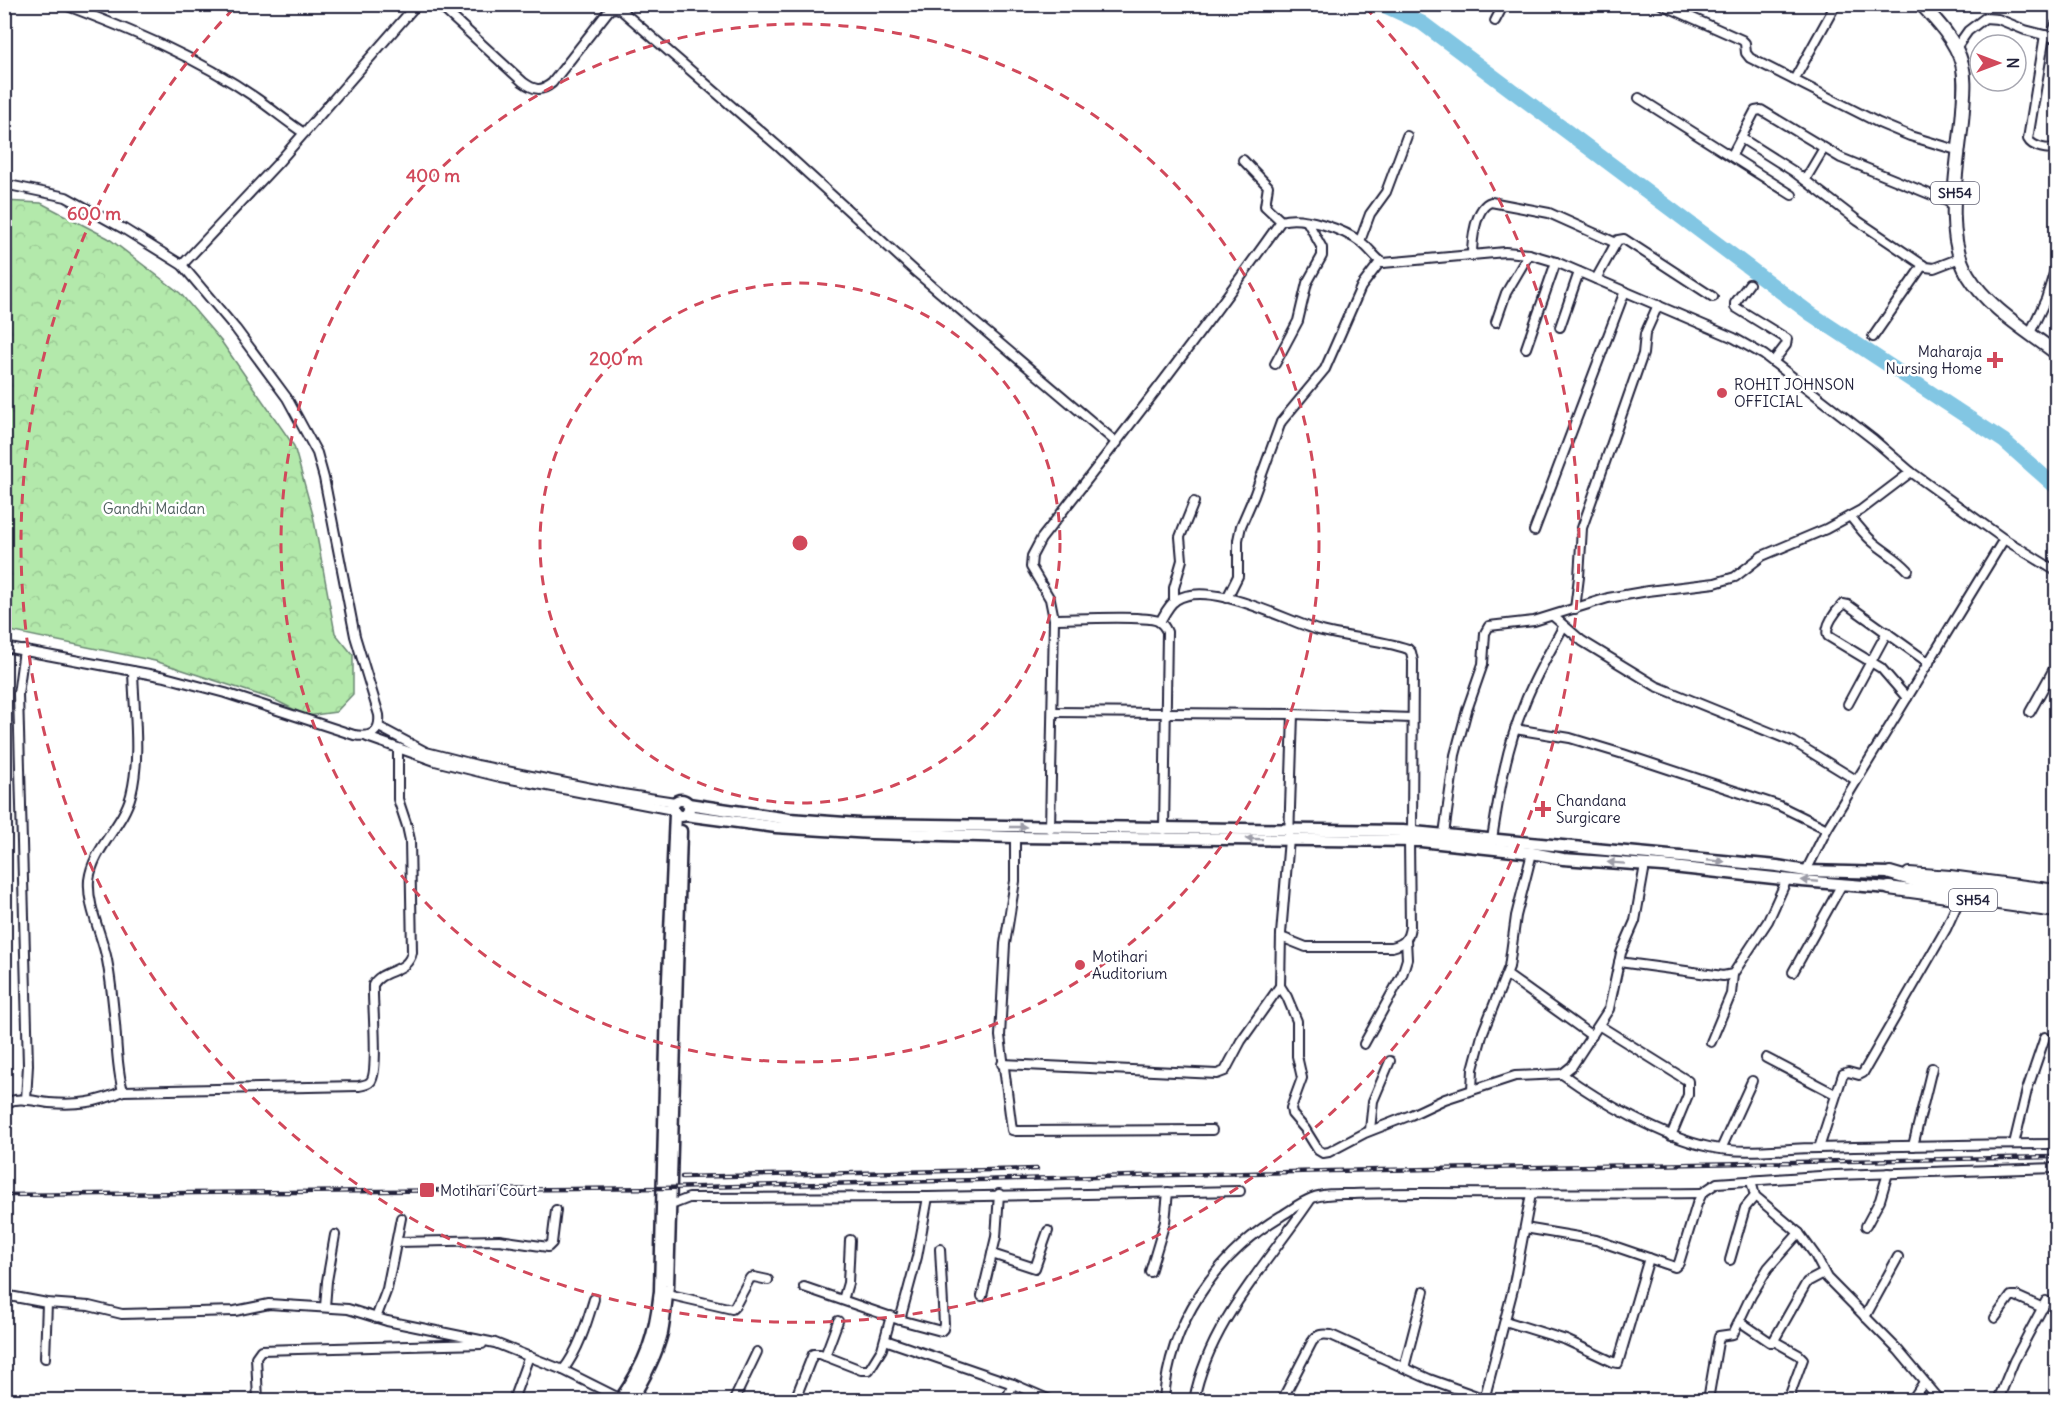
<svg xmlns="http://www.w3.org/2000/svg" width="2061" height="1405" font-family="Delius,sans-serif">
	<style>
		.park { fill: url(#park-crowns); stroke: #6a8673; stroke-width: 1.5 }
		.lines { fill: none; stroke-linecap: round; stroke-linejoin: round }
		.river { stroke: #82c6e3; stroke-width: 15 }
		.street-casing { stroke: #22223b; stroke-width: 12 }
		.secondary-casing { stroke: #22223b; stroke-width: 15 }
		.primary-casing { stroke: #22223b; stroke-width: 16 }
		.street { stroke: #fff; stroke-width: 8 }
		.secondary { stroke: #fff; stroke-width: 10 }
		.primary { stroke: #fff; stroke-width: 12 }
		.rail-casing { stroke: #22223b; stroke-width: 4.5 }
		.rail { stroke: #fff; stroke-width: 2; stroke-dasharray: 7; stroke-linecap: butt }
		.oneway { fill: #9c9ca7 }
		.ring { fill: none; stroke: #d1495b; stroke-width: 3; stroke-dasharray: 10 8 }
		.poi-dot { fill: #d1495b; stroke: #fff; stroke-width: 2 }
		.labels { text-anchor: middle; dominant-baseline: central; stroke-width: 5; stroke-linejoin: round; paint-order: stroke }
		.shield { fill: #fff; stroke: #646476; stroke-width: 1.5 }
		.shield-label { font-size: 14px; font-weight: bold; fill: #22223b }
		.poi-label { font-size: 15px; fill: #22223b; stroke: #fff; text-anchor: start }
		.park-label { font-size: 15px; fill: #4e5e5d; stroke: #fff }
		.centre { fill: #d1495b; stroke: #fff; stroke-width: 3 }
		.ring-label { font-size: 18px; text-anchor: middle; font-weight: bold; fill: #d1495b; stroke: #fff; stroke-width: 5; stroke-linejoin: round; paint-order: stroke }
	</style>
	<defs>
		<pattern id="park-crowns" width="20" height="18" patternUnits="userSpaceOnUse" patternTransform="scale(1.5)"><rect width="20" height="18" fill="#b3e9ab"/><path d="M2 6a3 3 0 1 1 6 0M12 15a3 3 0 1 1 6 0" fill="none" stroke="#9ac894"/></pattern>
	</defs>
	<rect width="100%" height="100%" fill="#fff"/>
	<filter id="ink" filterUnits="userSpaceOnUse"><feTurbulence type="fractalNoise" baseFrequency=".0167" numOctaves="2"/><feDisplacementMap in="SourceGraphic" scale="12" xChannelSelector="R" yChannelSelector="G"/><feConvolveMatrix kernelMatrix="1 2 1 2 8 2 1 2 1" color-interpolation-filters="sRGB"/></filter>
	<g filter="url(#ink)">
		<polygon class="park" points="4,201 41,203 108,238 180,293 221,341 294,446 313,515 335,633 353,655 353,694 336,712 307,716 275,700 155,661 5,630"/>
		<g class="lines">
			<polyline class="river" points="1381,4 1422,23 1811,314 2004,441 2056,487"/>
			<defs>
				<g id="street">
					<path d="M62,4C129,29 197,57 256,98C272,109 287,122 304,133"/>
					<path d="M438,4L523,82C534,90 541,92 552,83L610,9L616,8L621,10L780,148L917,273L1117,443"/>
					<polyline points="1661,4 1742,40 1745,43 1746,53 1750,58 1879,123 1910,136 1960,151"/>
					<polyline points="1495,21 1504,4"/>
					<path d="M2045,35L2028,139C2032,147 2049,151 2056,147"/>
					<polyline points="2051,37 2056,24"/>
					<polyline points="1956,48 1968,31 1985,18 1998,19 2025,30 2056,38"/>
					<polyline points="1794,80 1836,4"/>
					<polyline points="1639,98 1792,195"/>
					<polyline points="1741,138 1793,171 1858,221 1926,267 1934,268 1960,258"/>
					<polyline points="1732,155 1755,111 1761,110 1841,158 1954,204"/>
					<polyline points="1243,160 1268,186 1265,206 1281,221"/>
					<polyline points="1805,180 1824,148"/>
					<path d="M4,184L66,197L124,229L182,265L236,329L287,398L317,453L324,478L355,636L379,715C381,733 370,738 354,735L225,693L165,677L4,647"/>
					<polyline points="1360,241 1370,214 1386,192 1407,136"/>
					<path d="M1472,256C1472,241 1475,207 1491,202L1549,213L1616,243"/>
					<polyline points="182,265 277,164 417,4"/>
					<polyline points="1596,279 1616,243 1618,240 1624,239 1713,297"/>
					<polyline points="1749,284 1735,303 1735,307 1787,339 1786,345 1773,362"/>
					<polyline points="1496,322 1506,293 1529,254"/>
					<polyline points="1560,327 1579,272"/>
					<polyline points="2030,333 2046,299 2056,267"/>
					<polyline points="1873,337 1923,265"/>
					<polyline points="1526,348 1556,262"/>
					<polyline points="1275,364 1298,321 1307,283 1322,256 1322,248 1307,221"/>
					<path d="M1850,516C1857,525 1865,535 1873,542C1886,553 1897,558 1908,570"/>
					<polyline points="1534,531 1625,291"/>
					<polyline points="1227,598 1238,576 1238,540 1241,526 1254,496 1281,422 1325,369 1361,287 1380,262"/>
					<polyline points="1174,601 1174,588 1182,560 1180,537 1194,502"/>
					<polyline points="1575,609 1579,577 1582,528 1643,354 1645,334 1658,305"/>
					<polyline points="1553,616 1582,641 1656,686 1794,742 1856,780"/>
					<path d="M1054,619C1074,619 1144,615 1158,621C1163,624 1165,627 1167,632L1164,830"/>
					<path d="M1160,622C1164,615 1169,604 1176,600C1209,579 1284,620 1318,630C1347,638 1379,639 1408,649L1411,652L1413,661L1412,832"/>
					<polyline points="24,650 18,694 28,1065 26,1100"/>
					<path d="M133,671C134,711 141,756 131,795C123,826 93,848 89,880C87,907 102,934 107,960C111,981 113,1002 115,1024C117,1047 117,1069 123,1091L359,1086C363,1085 368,1085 371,1081C379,1070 372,1003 373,985C382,968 408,974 412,952L410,840L407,826L398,799V748"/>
					<path d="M1907,698L1881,668L1828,636C1824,626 1836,611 1843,604L1848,605L1929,663"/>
					<polyline points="1848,704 1887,632"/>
					<polyline points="1053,712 1293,714 1412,718"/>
					<polyline points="2030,712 2056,665"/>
					<polyline points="379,727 426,752 477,765 616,793 675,802"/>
					<polyline points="1515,729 1570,738 1623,754 1780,806 1827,829"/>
					<polyline points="367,737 435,761 500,777 673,810"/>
					<path d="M1050,829L1054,619L1050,599L1031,567L1032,556L1041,539C1123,434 1204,330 1281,221C1302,214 1345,230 1362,243C1370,249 1375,258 1383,263L1505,252L1529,254L1556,262L1734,338L1764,355L1874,440L1911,472L2004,539L2056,571"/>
					<polyline points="1444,834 1455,755 1467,710 1483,664 1485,633 1489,626 1534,621 1608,598 1648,591 1715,583 1735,577 1762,556 1826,529 1861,510 1911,472"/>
					<polyline points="1015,837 1015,881 1005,944 1000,1036 1012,1130 1016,1131 1212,1130"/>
					<path d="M1492,839C1499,794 1506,748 1524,705C1534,678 1550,652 1563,627"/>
					<polyline points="1806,871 1827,829 2004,539"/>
					<path d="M1281,937L1306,947H1392C1404,944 1408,940 1410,927L1409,841"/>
					<polyline points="1619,962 1723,976 1733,974 1768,921 1787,879"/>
					<polyline points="1793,972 1842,884"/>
					<polyline points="1507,975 1592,1036"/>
					<polyline points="1280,986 1287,997 1297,1021 1297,1056 1302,1078 1291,1108 1292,1114 1305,1129 1318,1150 1323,1153 1329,1152 1365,1133 1411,1115 1445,1099 1515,1076 1562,1074 1572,1066 1609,1009 1621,953 1635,921 1645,865"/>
					<polyline points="1600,1026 1688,1081 1688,1095 1671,1136"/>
					<polyline points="1711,1042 1731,994 1733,974"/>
					<polyline points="1364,1044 1402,975 1407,959 1406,940"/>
					<polyline points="1766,1058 1835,1094"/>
					<polyline points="1002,1064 1217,1074 1225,1071 1241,1041 1280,986 1281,934 1289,839 1293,714"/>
					<path d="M1562,1074C1601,1102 1662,1137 1709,1147C1745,1155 1782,1148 1819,1148C1898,1146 1977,1144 2056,1144"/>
					<polyline points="1472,1090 1473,1069 1483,1032 1509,967 1516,916 1532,853"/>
					<path d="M4,1108C8,1104 10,1100 15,1100C26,1098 38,1102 49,1103C77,1105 97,1103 123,1091"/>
					<polyline points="1370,1130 1373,1101 1390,1061"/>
					<polyline points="2014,1144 2027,1090 2045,1037"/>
					<polyline points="1913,1146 1932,1068"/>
					<polyline points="1819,1148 1843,1074 1848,1072 1859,1075 1863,1073 1946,929 1960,898"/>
					<polyline points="1721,1149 1752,1081"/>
					<polyline points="1751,1181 1755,1196 1799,1233 1815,1255 1827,1278 1898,1350 1940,1400"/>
					<polyline points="671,1205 689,1198 928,1197 1240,1191"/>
					<polyline points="1866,1226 1880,1200 1888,1173"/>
					<polyline points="1525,1228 1596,1240 1675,1267 1679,1263 1697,1204 1702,1193 1717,1183 1835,1175 2056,1168"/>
					<polyline points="397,1242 499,1240 548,1247 552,1243 556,1210"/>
					<polyline points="992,1254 1035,1268 1048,1231"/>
					<polyline points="1730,1260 1745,1208 1755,1196"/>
					<polyline points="1150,1272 1165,1222 1168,1192"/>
					<polyline points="804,1287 900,1320 941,1331 943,1329 944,1324 940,1249"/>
					<polyline points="667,1294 732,1309 735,1306 750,1278 754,1277 768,1280"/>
					<polyline points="4,1295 47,1303 89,1306 122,1314 235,1311 269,1304 348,1309 387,1321 495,1343 563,1370 623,1400"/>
					<polyline points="982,1296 996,1237 999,1194"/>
					<polyline points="843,1300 848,1283 850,1240"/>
					<polyline points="325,1307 327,1281 335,1235"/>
					<polyline points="1865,1317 1898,1257"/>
					<polyline points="376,1318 387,1289 401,1218"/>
					<polyline points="1995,1318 2011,1296 2016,1296 2043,1308"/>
					<polyline points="900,1320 917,1257 928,1197"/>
					<polyline points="1505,1321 1566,1340 1613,1362 1618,1363 1649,1258"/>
					<polyline points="1739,1321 1770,1342 1773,1342 1807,1282 1824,1273"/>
					<polyline points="885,1340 1013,1384 1050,1400"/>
					<polyline points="1774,1341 1799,1355 1803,1359 1788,1400"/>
					<polyline points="825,1356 838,1321"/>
					<polyline points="45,1358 47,1303"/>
					<polyline points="1404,1368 1424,1291"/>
					<path d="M563,1370C579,1350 587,1322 594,1299"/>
					<polyline points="796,1397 813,1354 820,1354 861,1370 869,1370 882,1349 891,1316"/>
					<polyline points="258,1400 256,1357 261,1350 482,1344"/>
					<polyline points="513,1400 529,1356"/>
					<polyline points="734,1400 757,1352"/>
					<polyline points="1006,1400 1013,1384"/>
					<path d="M1164,1400C1169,1324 1216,1255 1281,1216C1291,1210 1301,1202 1312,1198C1325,1193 1340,1194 1353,1194C1375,1193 1398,1193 1421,1193C1515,1193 1608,1194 1702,1193"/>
					<path d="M1194,1400C1209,1323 1268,1263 1311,1199"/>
					<path d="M1282,1400L1312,1342C1317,1334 1322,1334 1331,1335L1429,1379L1485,1399"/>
					<polyline points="1484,1400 1513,1289 1531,1194"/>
					<polyline points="1708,1400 1719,1336 1733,1334 1751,1296 1768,1268 1799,1233"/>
					<polyline points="1912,1400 1924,1382"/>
					<polyline points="1998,1400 2014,1361 2046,1301"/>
				</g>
				<g id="secondary">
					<circle cx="681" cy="808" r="8"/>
					<polyline points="688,804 789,819 859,824 1403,831 1777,866 1806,871 1890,873"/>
					<polyline points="685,815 776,827 871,833 1015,837 1421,841 1532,853 1563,859 1663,866 1802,881 1889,888"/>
					<path d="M620,1400C646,1362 655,1337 660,1291L667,1003L675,813"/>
					<path d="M631,1400C644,1379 656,1357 662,1333C665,1318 666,1302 668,1286L681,831"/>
				</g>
				<g id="primary">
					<path d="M1921,4C1937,21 1956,41 1962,64C1966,79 1964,94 1963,109C1960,158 1941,231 1968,275C1988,308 2026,330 2056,353"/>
					<polyline points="1890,873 1921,882 2056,902"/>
					<polyline points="1909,874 1950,877 2056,891"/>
					<polyline points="1889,888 2056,911"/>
				</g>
			</defs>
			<use href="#street" class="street-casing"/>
			<use href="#secondary" class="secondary-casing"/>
			<use href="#primary" class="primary-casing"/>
			<use href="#street" class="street"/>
			<use href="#secondary" class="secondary"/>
			<use href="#primary" class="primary"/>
			<defs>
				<g id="rail">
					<polyline points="682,1177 1037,1169"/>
					<polyline points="4,1195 663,1188 1331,1171 2056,1157"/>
				</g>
			</defs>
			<use href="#rail" class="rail-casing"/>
			<use href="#rail" class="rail"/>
		</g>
		<defs><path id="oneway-solid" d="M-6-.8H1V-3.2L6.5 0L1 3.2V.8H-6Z" transform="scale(1.5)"/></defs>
		<g class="oneway">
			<use href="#oneway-solid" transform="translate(1018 827)"/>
			<use href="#oneway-solid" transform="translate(1254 839) rotate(-179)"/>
			<use href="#oneway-solid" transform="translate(1716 861) rotate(5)"/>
			<use href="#oneway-solid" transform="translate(1616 863) rotate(-176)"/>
			<use href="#oneway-solid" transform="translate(1810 881) rotate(-175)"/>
		</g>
	</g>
	<g class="ring">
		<circle cx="800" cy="543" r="260"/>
		<circle cx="800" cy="543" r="519"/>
		<path d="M1365 7A779 779 0 1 1 235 7"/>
	</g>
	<g class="poi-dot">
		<path d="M1992 351h6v6h6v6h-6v6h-6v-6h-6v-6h6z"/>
		<circle cx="1722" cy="393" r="6"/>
		<path d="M1540 800h6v6h6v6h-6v6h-6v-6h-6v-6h6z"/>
		<circle cx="1080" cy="965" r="6"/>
		<rect x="419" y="1182" width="16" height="16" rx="3"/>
	</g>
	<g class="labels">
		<g class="shield">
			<rect x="1931" y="182" width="48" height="22" rx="4.5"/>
			<rect x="1949" y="889" width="48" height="22" rx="4.5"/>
		</g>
		<g class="shield-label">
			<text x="1955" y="193">SH54</text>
			<text x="1973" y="900">SH54</text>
		</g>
		<g class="poi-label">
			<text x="1982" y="351" text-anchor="end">Maharaja<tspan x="1982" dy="17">Nursing Home</tspan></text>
			<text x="1734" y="384">ROHIT JOHNSON<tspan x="1734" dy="17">OFFICIAL</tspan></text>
			<text x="1556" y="800">Chandana<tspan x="1556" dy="17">Surgicare</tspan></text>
			<text x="1092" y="956">Motihari<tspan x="1092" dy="17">Auditorium</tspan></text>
			<text x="440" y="1190">Motihari Court</text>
		</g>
		<g class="park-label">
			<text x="154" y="508">Gandhi Maidan</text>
		</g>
	</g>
	<circle cx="800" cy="543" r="9" class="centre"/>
	<g class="ring-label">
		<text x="433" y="182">400 m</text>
		<text x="94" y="220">600 m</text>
		<text x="616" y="365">200 m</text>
	</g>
	<rect width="2061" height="1405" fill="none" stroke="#fff" stroke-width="24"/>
	<rect x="12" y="12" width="2037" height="1381" fill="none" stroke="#22223b" stroke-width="2" filter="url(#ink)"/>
	<g transform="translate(1998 63) rotate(90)"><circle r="28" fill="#ffffff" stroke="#a7a7b1" stroke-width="1.5"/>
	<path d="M0-4.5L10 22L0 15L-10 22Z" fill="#d1495b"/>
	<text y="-9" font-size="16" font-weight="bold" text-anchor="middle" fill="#22223b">N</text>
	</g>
</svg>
